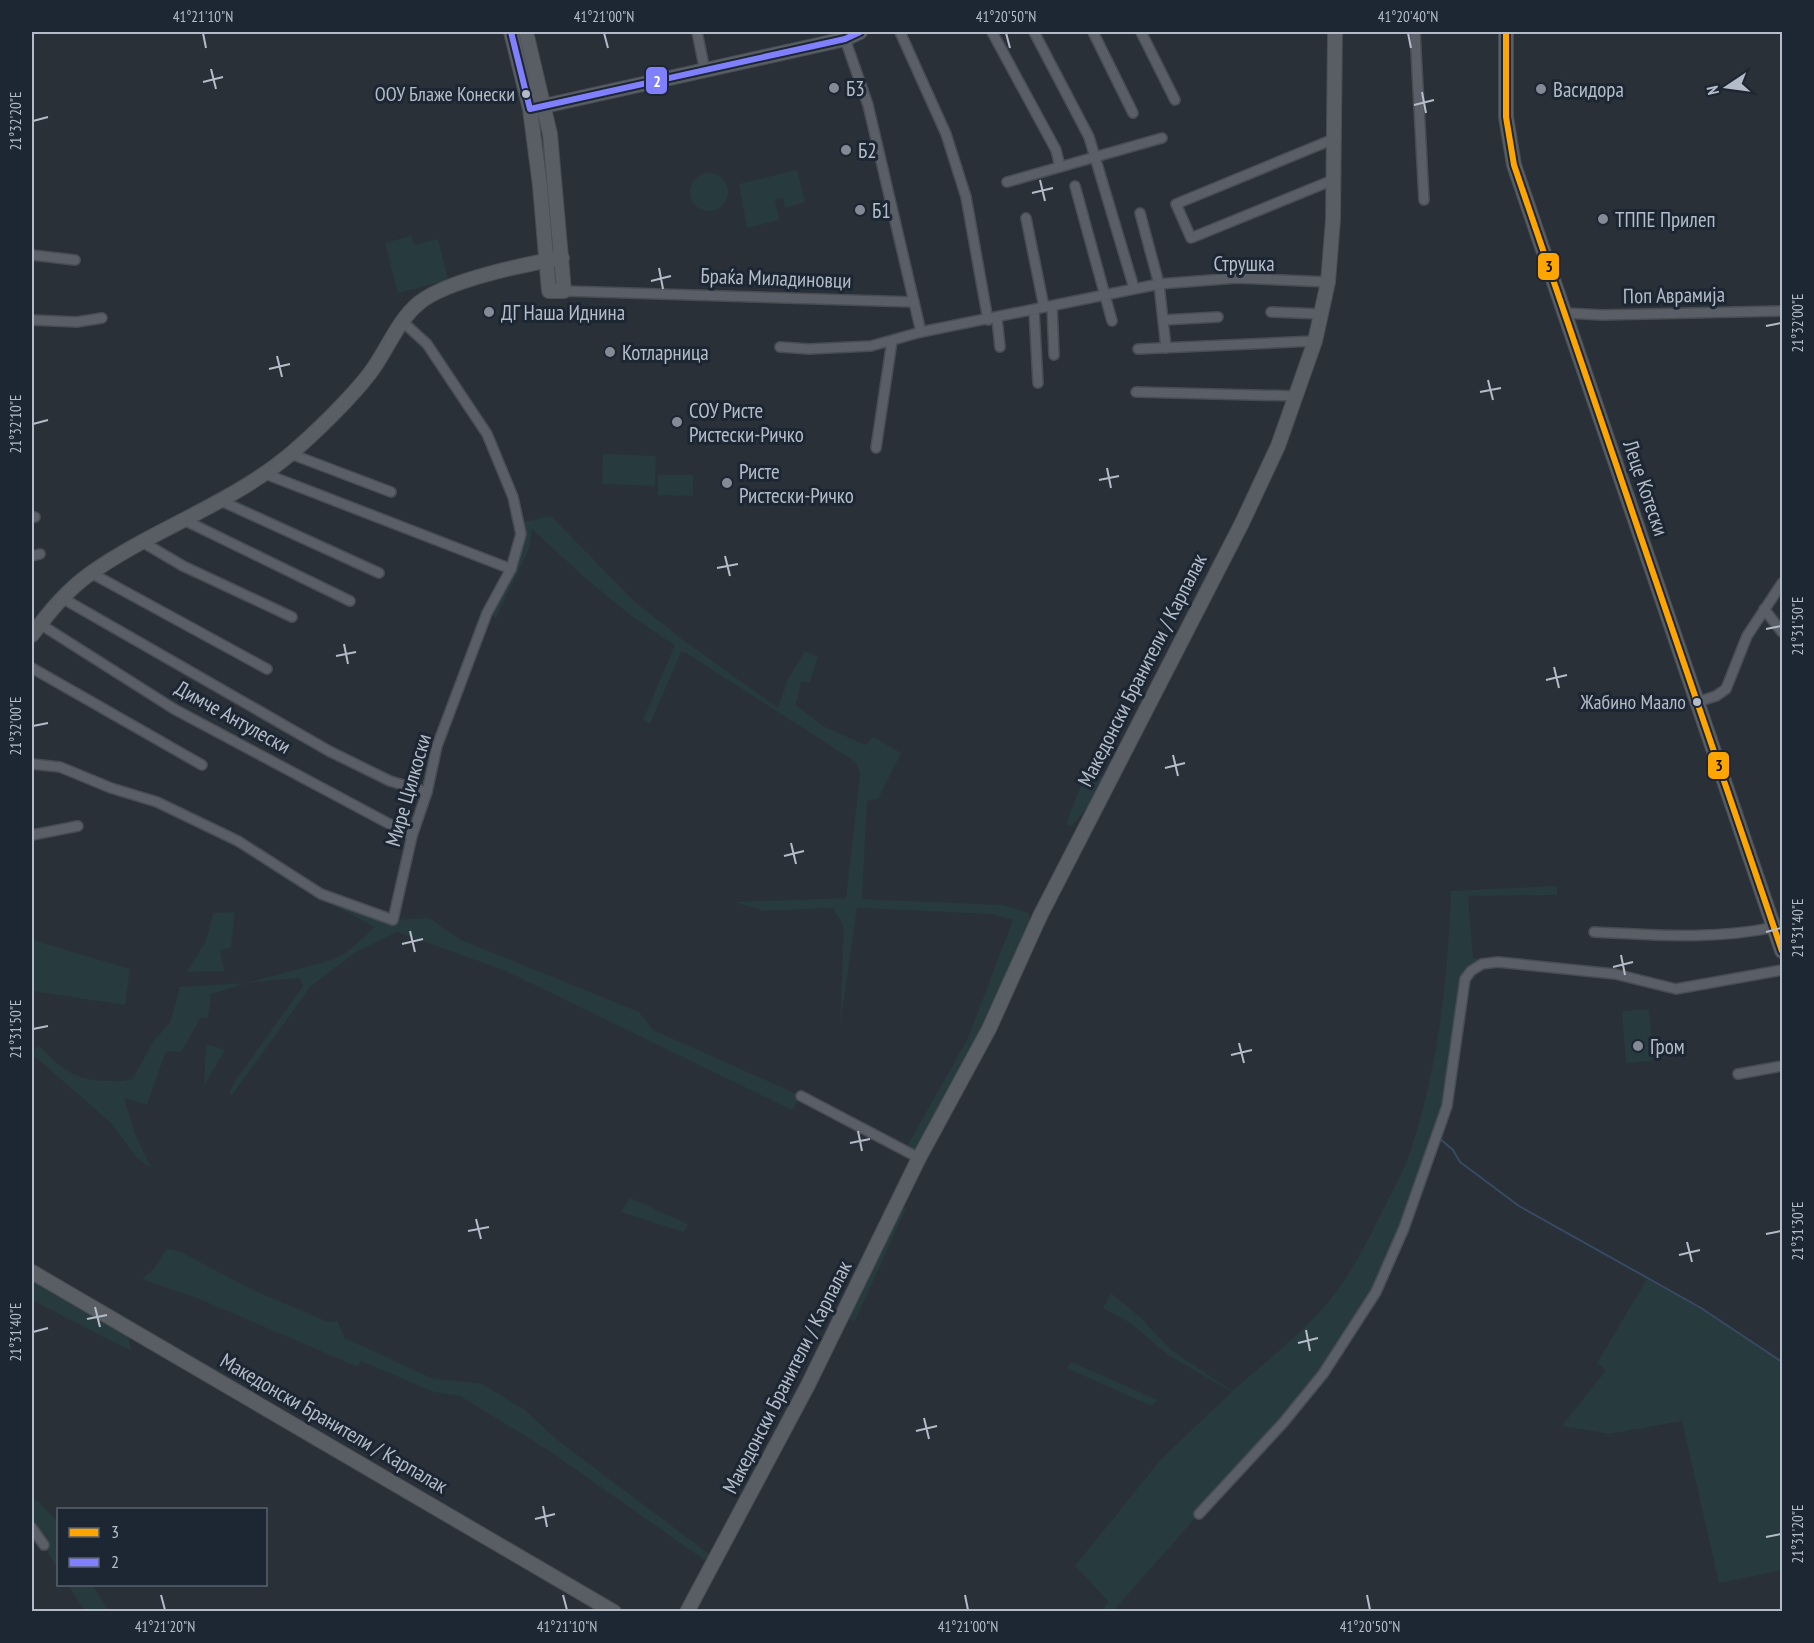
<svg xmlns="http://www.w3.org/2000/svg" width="1814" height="1643" font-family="'PT Sans Narrow',sans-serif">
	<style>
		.green { fill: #273a3e }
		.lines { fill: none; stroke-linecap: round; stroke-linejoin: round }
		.stream { stroke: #384963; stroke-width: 2 }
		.street-casing { stroke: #484c53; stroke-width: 12 }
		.secondary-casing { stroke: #484c53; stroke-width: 16 }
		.street { stroke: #5a5e66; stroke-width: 9 }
		.secondary { stroke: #595d64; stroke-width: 14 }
		.bus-1-casing { stroke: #1d2633; stroke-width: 10 }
		.bus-2-casing { stroke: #1d2633; stroke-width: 10 }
		.bus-1 { stroke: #ffa500; stroke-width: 6 }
		.bus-2 { stroke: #8080ff; stroke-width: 6 }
		.ticks { fill: none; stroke: #b4bcc9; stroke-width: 2 }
		.poi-dot { fill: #848b96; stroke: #1d2633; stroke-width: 2 }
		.bus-dot { fill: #b4bcc9; stroke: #1d2633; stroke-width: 2 }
		.labels { text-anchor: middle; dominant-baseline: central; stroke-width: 6; stroke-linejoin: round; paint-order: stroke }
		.bus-label { font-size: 20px; fill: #b4bcc9; stroke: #1d2633; text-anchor: end }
		.poi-label { font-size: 21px; fill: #b4bcc9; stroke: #1d2633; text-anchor: start }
		.street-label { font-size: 21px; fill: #b4bcc9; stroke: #1d2633 }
		.line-badge { stroke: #1d2633; stroke-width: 2 }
		.badge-label { font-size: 16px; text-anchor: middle; font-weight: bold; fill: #fff }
		.pale-badge-label { font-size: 16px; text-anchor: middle; font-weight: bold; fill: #111 }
		.neatline { fill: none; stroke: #b4bcc9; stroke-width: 2 }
		.ticks-label { font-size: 15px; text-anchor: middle; fill: #b4bcc9 }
	</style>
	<rect width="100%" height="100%" fill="#2a3038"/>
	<g class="green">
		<polygon points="797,170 805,202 785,208 783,198 775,200 779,220 747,228 739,184"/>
		<circle cx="709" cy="192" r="19"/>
		<polygon points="411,236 414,245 438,239 448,280 398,293 385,243"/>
		<polygon points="603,454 656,456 655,486 602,484"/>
		<polygon points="658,475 693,475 693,496 658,495"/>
		<path d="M551,516L634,601L683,640L778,708L788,679L805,651L818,657L810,682H801L796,705L823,726L865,745L873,737L901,753L878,799L867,801L862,899L1002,905L1029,913L1032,931L919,1158L905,1150L968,1038L1013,920L992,914L857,908L840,1026L844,927L833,908L764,911L735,902L846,898L860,775L856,762L686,653L681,652L650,724L643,720L675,645C622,613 577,571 532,529L529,549L496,618L487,613L511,569L519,523Z"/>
		<polygon points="1087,770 1110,780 1072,826 1066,824"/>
		<path d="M238,841L321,894L393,920L429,918L461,940L639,1012L653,1030L801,1096L792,1110L504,970L397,932L356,952L311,986L232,1095L229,1094L235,1081L303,986L300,978L247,983L211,994L208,1018L201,1017L181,1052L166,1051L147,1105L124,1098L135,1134L151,1168L137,1158L111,1123L32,1054L38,1045C72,1080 83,1083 132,1080L155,1039L170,1023L180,987L247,983L332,960L347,952L375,927L293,884L236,847Z"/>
		<path d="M1557,886V895L1468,896L1473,958L1498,962L1471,971L1447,1106L1376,1292L1323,1374L1113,1611H1101L1109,1602L1075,1566L1162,1458L1232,1392L1168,1355L1130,1323L1103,1308L1111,1293L1140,1317L1170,1349L1232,1391C1268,1360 1308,1329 1337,1291C1355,1266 1368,1240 1382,1212C1391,1194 1402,1175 1409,1155C1438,1070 1448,980 1451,891Z"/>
		<polygon points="235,912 231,947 220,951 224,971 187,972 206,941 213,913"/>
		<polygon points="32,940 130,969 125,1005 33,991 32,996"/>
		<polygon points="1649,1009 1653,1061 1626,1063 1622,1011"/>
		<polygon points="206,1044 225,1050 204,1086"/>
		<polygon points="630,1198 688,1224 684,1232 621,1212"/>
		<polygon points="896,1207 906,1208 855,1321 842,1317"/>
		<polygon points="166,1249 179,1251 253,1290 328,1322 337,1321 345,1338 431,1378 482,1384 525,1410 556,1439 717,1560 713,1566 548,1450 460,1396 434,1392 361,1361 358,1367 202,1300 142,1279 154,1269"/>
		<polygon points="32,1272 127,1329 131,1351 32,1300"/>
		<polygon points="1647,1279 1701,1308 1782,1362 1782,1570 1719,1583 1682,1421 1609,1434 1562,1426 1606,1370 1597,1363"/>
		<polygon points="1071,1362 1158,1400 1151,1406 1067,1368"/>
		<polygon points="32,1499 38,1501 58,1522 58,1569 32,1528"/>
		<polygon points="68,1585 93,1585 108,1611 85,1611"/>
	</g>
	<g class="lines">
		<polyline class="stream" points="1439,1138 1453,1150 1460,1162 1519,1206 1701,1308 1782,1362"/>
		<defs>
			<g id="street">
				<polyline points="697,32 705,71"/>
				<polyline points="900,32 946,134 966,197 988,320"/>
				<polyline points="992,32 1056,150 1060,167"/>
				<polyline points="1034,32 1089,137 1134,288"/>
				<polyline points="1093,32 1133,113"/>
				<polyline points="1141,32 1175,100"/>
				<polyline points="1415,32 1424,200"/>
				<polyline points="845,39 868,105 921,332"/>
				<polyline points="1333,180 1191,238 1176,204 1336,138"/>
				<polyline points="1007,182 1162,138"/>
				<polyline points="1075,186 1112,321"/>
				<polyline points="1140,213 1159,284 1166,348"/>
				<polyline points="1026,218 1044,307"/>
				<polyline points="32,255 75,260"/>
				<polyline points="564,291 914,302"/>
				<polyline points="1052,306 1054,355"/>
				<polyline points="1034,310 1038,383"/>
				<polyline points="1271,312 1322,314"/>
				<polyline points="1566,313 1602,315 1782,311"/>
				<polyline points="997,319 1000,347"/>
				<polyline points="32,320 77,322 102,318"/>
				<polyline points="1163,320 1218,317"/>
				<polyline points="780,347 809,349 871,346 921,332 1159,284 1237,278 1328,282"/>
				<polyline points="1138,349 1315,341"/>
				<polyline points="1136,392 1297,396"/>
				<polyline points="876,448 892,341"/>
				<polyline points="291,454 391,492"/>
				<polyline points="263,473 511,569"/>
				<polyline points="219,500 379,573"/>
				<polyline points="32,517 35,517"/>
				<polyline points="184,520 350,601"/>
				<polyline points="144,543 183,566 292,617"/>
				<polyline points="32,556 40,554"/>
				<polyline points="91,573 267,669"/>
				<polyline points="62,598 329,751 390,781 427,792"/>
				<polyline points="1764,609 1782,632"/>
				<polyline points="40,624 174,709 412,836"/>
				<polyline points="32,668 202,765"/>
				<polyline points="1697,702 1716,696 1726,689 1747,636 1782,583"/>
				<polyline points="32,764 60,767 111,788 157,802 238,841 321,894 393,920 412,836 427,792 437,746 487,613 511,569 521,534 513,497 487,434 427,344 403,322"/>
				<polyline points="32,835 78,826"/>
				<path d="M1594,932C1655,935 1715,940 1775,927"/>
				<polyline points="1738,1074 1782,1066"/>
				<polyline points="801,1096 919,1158"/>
				<polyline points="1199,1514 1283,1423 1323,1374 1376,1292 1404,1228 1447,1106 1465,979 1471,971 1482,964 1498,962 1615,974 1676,989 1782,970"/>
				<polyline points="32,1528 44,1545"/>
			</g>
			<g id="secondary">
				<polyline points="511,32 530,109 540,186 549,291 564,291 550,134 526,32"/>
				<polyline points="1506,32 1506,117 1514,165 1782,951"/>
				<polyline points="535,108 845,39 860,32"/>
				<path d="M32,635C49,612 67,590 91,573C155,528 234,503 294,451C316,432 352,397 370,373C387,351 397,321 419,303C447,280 526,264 562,258"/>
				<polyline points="32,1272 614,1612"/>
				<polyline points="687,1612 808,1385 919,1158 989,1029 1040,916 1242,523 1278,446 1315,341 1328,282 1333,220 1335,32"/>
			</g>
		</defs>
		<use href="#street" class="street-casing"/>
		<use href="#secondary" class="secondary-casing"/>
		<use href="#street" class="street"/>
		<use href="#secondary" class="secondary"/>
		<defs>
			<polyline id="bus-1" points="1506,32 1506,117 1514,165 1782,951"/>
			<polyline id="bus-2" points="511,32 530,109 845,39 860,32"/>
		</defs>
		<use href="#bus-1" class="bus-1-casing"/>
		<use href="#bus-2" class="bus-2-casing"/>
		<use href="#bus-1" class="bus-1"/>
		<use href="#bus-2" class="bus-2"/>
	</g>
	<path class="ticks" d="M203,33L206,48M604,33L608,48M1006,33L1010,48M1408,33L1411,48M211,69L216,89M203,82L223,77M1422,92L1426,113M1414,105L1434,100M33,121L48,117M1040,180L1045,201M1032,193L1053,188M659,268L663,289M651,281L671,276M1766,326L1781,323M277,356L282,377M269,369L290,364M1488,380L1493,400M1480,392L1501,388M33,424L48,420M1107,468L1111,488M1099,480L1119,476M725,556L730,576M717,568L738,564M1766,629L1781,626M344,644L348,664M336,656L356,652M1554,667L1559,688M1546,680L1567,675M33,726L48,723M1173,755L1178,776M1165,768L1185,763M791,843L796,864M784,856L804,851M410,931L415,952M1766,932L1781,928M402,944L423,939M1621,955L1625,975M1613,967L1633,962M33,1029L48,1026M1239,1043L1244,1063M1231,1055L1252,1050M858,1131L862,1151M850,1143L870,1139M476,1219L481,1239M468,1231L489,1227M1766,1234L1781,1231M1687,1242L1692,1262M1679,1255L1700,1250M95,1307L100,1327M87,1319L107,1315M1306,1330L1310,1351M33,1332L48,1328M1298,1343L1318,1338M924,1418L929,1439M916,1431L937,1426M543,1506L547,1527M535,1519L555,1514M1766,1537L1781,1534M161,1595L165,1610M563,1595L567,1610M965,1595L968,1610M1367,1595L1370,1610"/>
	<g class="poi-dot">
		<circle cx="834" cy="88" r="6"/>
		<circle cx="1541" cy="89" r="6"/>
		<circle cx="846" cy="150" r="6"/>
		<circle cx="860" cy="210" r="6"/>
		<circle cx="1603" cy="219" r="6"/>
		<circle cx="489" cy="312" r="6"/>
		<circle cx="610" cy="352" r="6"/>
		<circle cx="677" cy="422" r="6"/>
		<circle cx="727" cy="483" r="6"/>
		<circle cx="1638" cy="1046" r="6"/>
	</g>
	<g class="bus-dot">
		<circle cx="526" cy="94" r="5"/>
		<circle cx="1697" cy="702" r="5"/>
	</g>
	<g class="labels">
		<g class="bus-label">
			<text x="515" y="94">ООУ Блаже Конески</text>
			<text x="1686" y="702">Жабино Маало</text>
		</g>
		<g class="poi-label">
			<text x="846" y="88">Б3</text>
			<text x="1553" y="89">Васидора</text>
			<text x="858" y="150">Б2</text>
			<text x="872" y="210">Б1</text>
			<text x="1615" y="219">ТППЕ Прилеп</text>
			<text x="501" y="312">ДГ Наша Иднина</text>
			<text x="622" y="352">Котларница</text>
			<text x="689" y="410">СОУ Ристе<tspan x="689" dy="24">Ристески-Ричко</tspan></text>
			<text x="739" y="471">Ристе<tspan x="739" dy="24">Ристески-Ричко</tspan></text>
			<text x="1650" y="1046">Гром</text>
		</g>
		<g class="street-label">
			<text x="1244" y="263">Струшка</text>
			<text transform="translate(776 278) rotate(2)">Браќа Миладиновци</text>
			<text transform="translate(1674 295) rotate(-1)">Поп Аврамија</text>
			<text transform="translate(1646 488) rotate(71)">Леце Котески</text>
			<text transform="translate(1142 670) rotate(-63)">Македонски Бранители / Карпалак</text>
			<text transform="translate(233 717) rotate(29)">Димче Антулески</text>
			<text transform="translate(408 790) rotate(-74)">Мире Цилкоски</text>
			<text transform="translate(787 1377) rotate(-63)">Македонски Бранители / Карпалак</text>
			<text transform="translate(334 1423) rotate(30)">Македонски Бранители / Карпалак</text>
		</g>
	</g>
	<g class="line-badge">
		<rect x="645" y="66" width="23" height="29" rx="6" fill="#8080ff"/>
		<rect x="1537" y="252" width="23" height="29" rx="6" fill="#ffa500"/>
		<rect x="1707" y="751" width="23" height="29" rx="6" fill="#ffa500"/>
	</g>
	<g class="badge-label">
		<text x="657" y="87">2</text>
	</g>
	<g class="pale-badge-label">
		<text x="1549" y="272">3</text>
		<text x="1719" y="771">3</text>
	</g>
	<rect width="1814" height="1643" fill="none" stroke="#1d2633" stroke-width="66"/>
	<rect x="57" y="1508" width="210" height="78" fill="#1d2633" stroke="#59626f" stroke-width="1.5"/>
	<rect x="69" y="1528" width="30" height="9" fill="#ffa500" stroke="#59626f" stroke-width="1.5"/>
	<text x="111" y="1538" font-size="18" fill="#b4bcc9">3</text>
	<rect x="69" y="1558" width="30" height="9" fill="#8080ff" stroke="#59626f" stroke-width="1.5"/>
	<text x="111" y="1568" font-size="18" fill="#b4bcc9">2</text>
	<g transform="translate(1727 87) rotate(257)" stroke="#1d2633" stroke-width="4.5" paint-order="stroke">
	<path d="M0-4.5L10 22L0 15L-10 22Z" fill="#b4bcc9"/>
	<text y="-9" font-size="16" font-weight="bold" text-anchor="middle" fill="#b4bcc9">N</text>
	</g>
	<rect x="33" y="33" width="1748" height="1577" class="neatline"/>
	<g class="ticks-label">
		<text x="203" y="22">41°21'10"N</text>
		<text x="604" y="22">41°21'00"N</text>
		<text x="1006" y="22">41°20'50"N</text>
		<text x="1408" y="22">41°20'40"N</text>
		<text transform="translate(16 121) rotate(-90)" y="5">21°32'20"E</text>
		<text transform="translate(1798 323) rotate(-90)" y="5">21°32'00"E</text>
		<text transform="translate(16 424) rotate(-90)" y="5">21°32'10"E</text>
		<text transform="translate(1798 626) rotate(-90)" y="5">21°31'50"E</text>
		<text transform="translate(16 726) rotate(-90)" y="5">21°32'00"E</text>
		<text transform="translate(1798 928) rotate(-90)" y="5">21°31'40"E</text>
		<text transform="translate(16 1029) rotate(-90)" y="5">21°31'50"E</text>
		<text transform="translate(1798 1231) rotate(-90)" y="5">21°31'30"E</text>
		<text transform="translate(16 1332) rotate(-90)" y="5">21°31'40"E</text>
		<text transform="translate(1798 1534) rotate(-90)" y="5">21°31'20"E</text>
		<text x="165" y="1632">41°21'20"N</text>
		<text x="567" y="1632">41°21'10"N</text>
		<text x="968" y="1632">41°21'00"N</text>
		<text x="1370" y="1632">41°20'50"N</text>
	</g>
</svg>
